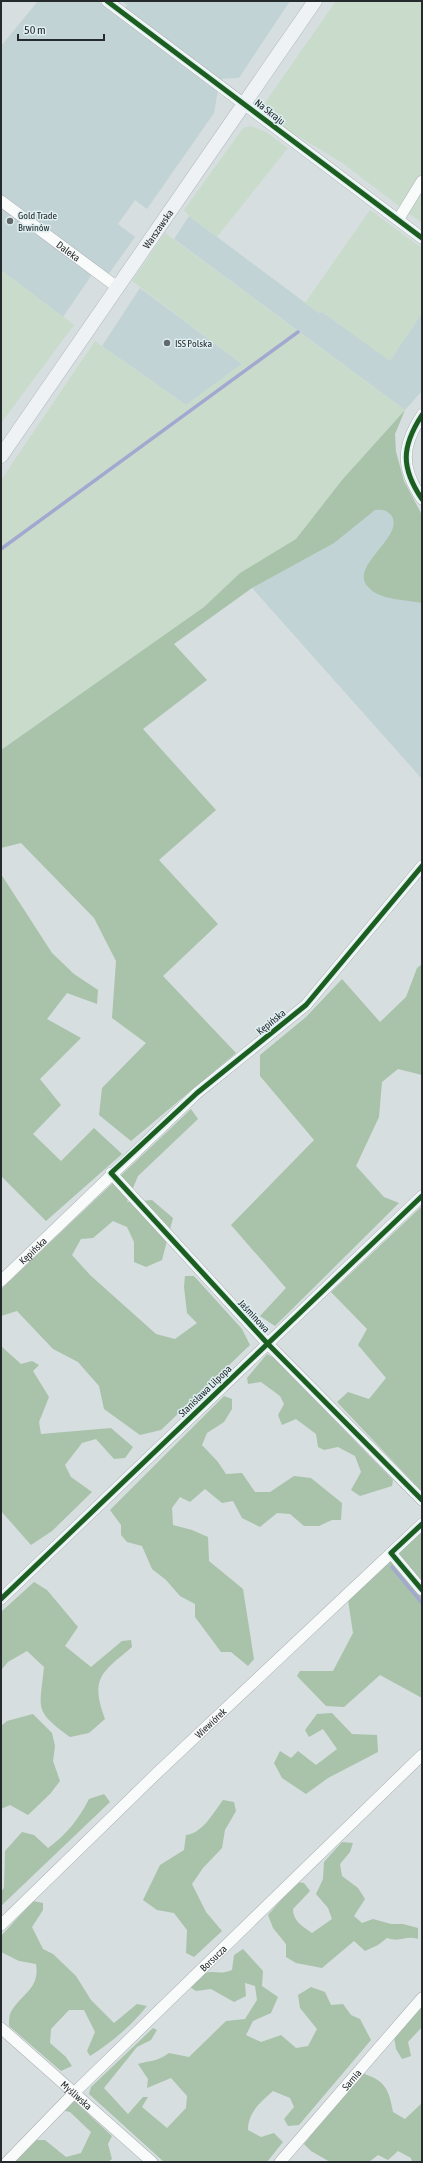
<svg xmlns="http://www.w3.org/2000/svg" width="423" height="2163" font-family="'Asap Condensed',sans-serif">
	<style>
		.built { fill: #c2d3d6 }
		.green { fill: #c9dccb }
		.forest { fill: #a8c3aa }
		.lines { fill: none; stroke-linecap: round; stroke-linejoin: round }
		.stream { stroke: #a2a8d0; stroke-width: 3.5 }
		.minor-casing { stroke: #abb0b2; stroke-width: 12 }
		.major-casing { stroke: #afb8bd; stroke-width: 15 }
		.minor { stroke: #f9fafa; stroke-width: 11 }
		.major { stroke: #eef2f4; stroke-width: 14 }
		.cycleway-casing { stroke: #dfeff2; stroke-width: 8 }
		.cycleway { stroke: #1b5e20; stroke-width: 5 }
		.poi-dot { fill: #636a6b; stroke: #dfeff2; stroke-width: 1.5 }
		.labels { text-anchor: middle; dominant-baseline: central; stroke-width: 3; stroke-linejoin: round; paint-order: stroke }
		.street-label { font-size: 10px; fill: #252b2c; stroke: #dfeff2 }
		.poi-label { font-size: 10px; fill: #252b2c; stroke: #dfeff2; text-anchor: start }
	</style>
	<rect width="100%" height="100%" fill="#d6dee0"/>
	<g class="built">
		<polygon points="38,1 98,1 218,90 214,113 147,209 135,200 118,224 135,237 108,275 1,195 1,46"/>
		<polygon points="121,1 290,1 239,78 220,79 125,8 127,5"/>
		<polygon points="1,205 93,273 63,317 1,270"/>
		<polygon points="189,216 319,313 322,312 390,360 422,313 422,391 405,410 174,239"/>
		<polygon points="140,288 242,364 186,405 102,346"/>
		<polygon points="381,457 422,518 422,779 252,588 333,543"/>
	</g>
	<g class="green">
		<polygon points="336,1 422,1 422,172 399,206 341,162 276,123 267,114 269,111 264,104"/>
		<polygon points="251,126 266,132 288,148 217,237 189,216 184,210 243,128"/>
		<polygon points="422,188 422,223 407,212"/>
		<polygon points="370,210 422,248 422,313 390,361 322,312 319,313 305,303"/>
		<polygon points="165,233 405,410 342,480 296,539 240,573 204,607 1,750 1,480 95,341 186,405 242,364 132,281"/>
		<polygon points="1,270 74,325 1,423"/>
	</g>
	<g class="forest">
		<path d="M405,410L395,434L396,452L404,481L422,515V603C407,600 380,600 369,588C346,567 407,536 391,515C387,510 382,509 375,510L334,543L252,588L174,644L207,680L143,729L216,810L159,860L218,924L163,976L236,1053L131,1141L99,1115L102,1088L146,1043L112,1018L116,961L94,918L21,843L1,848V750L204,607L240,573L296,539L342,480Z"/>
		<polygon points="1,874 52,953 74,974 98,990 97,1004 67,993 47,1019 81,1038 40,1079 61,1105 33,1134 61,1161 94,1128 122,1154 46,1221 1,1176"/>
		<polygon points="422,964 422,1075 398,1069 382,1082 379,1117 356,1166 384,1197 399,1203 275,1326 260,1316 286,1288 231,1225 314,1140 260,1076 260,1055 306,1017 342,979 380,1022 406,997 417,968"/>
		<polygon points="191,1109 198,1119 138,1176 127,1202 152,1200 173,1218 162,1260 146,1267 134,1262 134,1242 127,1227 113,1221 93,1238 81,1239 72,1255 90,1275 156,1334 175,1339 197,1323 187,1313 184,1287 185,1276 194,1276 242,1329 250,1345 161,1430 140,1435 104,1409 99,1386 78,1362 53,1349 17,1311 1,1316 1,1289"/>
		<polygon points="422,1206 422,1492 337,1402 348,1392 369,1399 386,1378 358,1345 367,1329 331,1292"/>
		<polygon points="1,1346 21,1364 32,1361 39,1365 33,1371 49,1397 39,1422 41,1434 111,1428 133,1447 125,1458 114,1459 96,1439 82,1443 65,1465 71,1477 92,1492 52,1531 31,1545 1,1511"/>
		<polygon points="267,1354 274,1358 393,1480 392,1486 360,1496 351,1490 361,1472 355,1456 338,1447 324,1450 318,1447 316,1434 296,1419 282,1425 278,1415 284,1404 280,1396 261,1382 248,1384 247,1378"/>
		<polygon points="224,1396 232,1399 232,1409 224,1422 207,1433 202,1445 218,1462 226,1474 242,1473 255,1492 270,1492 294,1476 311,1478 342,1503 341,1520 332,1520 319,1526 304,1526 290,1514 277,1513 260,1527 242,1518 233,1501 222,1503 205,1489 190,1502 180,1497 172,1508 173,1525 192,1530 208,1537 209,1561 243,1589 254,1659 248,1666 231,1652 221,1652 195,1617 195,1604 180,1596 166,1580 152,1569 142,1546 127,1542 121,1535 121,1525 110,1510"/>
		<polygon points="422,1529 422,1698 380,1675 344,1707 326,1706 297,1676 300,1671 333,1671 353,1633 348,1600"/>
		<path d="M34,1582L47,1590L78,1627L65,1646L91,1667L122,1641L131,1640L132,1647C101,1673 90,1678 105,1719L89,1733L70,1737C33,1710 40,1709 44,1667L27,1651L8,1662L1,1670V1612Z"/>
		<polygon points="332,1713 352,1734 377,1735 378,1752 328,1778 306,1794 282,1778 274,1763 280,1751 291,1758 298,1751 316,1765 337,1749 323,1729 309,1737 305,1730 317,1714"/>
		<polygon points="33,1714 52,1733 55,1746 53,1761 60,1781 50,1794 28,1815 10,1805 1,1809 1,1726 7,1721"/>
		<path d="M104,1794L110,1802L1,1906V1891L4,1888L5,1851L22,1832L34,1835L48,1848C66,1835 79,1819 89,1799Z"/>
		<path d="M223,1800L234,1802L236,1811L225,1830L222,1848L203,1868L192,1884L206,1912L222,1931L194,1957L186,1953L187,1930L174,1913L157,1910L143,1900L160,1865L184,1850L186,1835C203,1833 213,1813 223,1800Z"/>
		<path d="M342,1842L353,1843L350,1852L340,1864L342,1876L358,1888L365,1899L354,1916L362,1923L373,1919L391,1924H403L418,1928V1939C403,1935 402,1943 387,1938L378,1945L365,1951L354,1941L322,1968L296,1963L286,1957V1944L273,1928L268,1915L297,1882L304,1883L310,1891L293,1909C293,1921 302,1926 312,1933L332,1919L328,1908L316,1894L323,1879L324,1862Z"/>
		<path d="M33,1901L43,1903V1910L32,1927L43,1949L53,1954L76,1976L91,2000L114,2023L137,2004L147,2006C131,2026 112,2042 90,2056L87,2051L95,2032L84,2010H69L51,2029L50,2043L66,2057L72,2066L61,2071L9,2026C9,2021 9,2014 12,2010C23,1993 40,1988 36,1964L19,1961L1,1952V1936Z"/>
		<path d="M243,1949L263,1971L262,1986L278,1997L271,2013L253,2021L246,2035L261,2042L281,2035L296,2048L308,2046L317,2029L300,2008L298,1995L311,1987L325,1992L331,2005L343,2004L351,2015L360,2019L371,2040L299,2125L288,2126L284,2119L294,2107L290,2098L273,2091C260,2102 248,2113 248,2130L261,2137L274,2133L283,2142L267,2162H164L89,2094L91,2087L153,2028L157,2030L151,2040L137,2047L104,2088L128,2114L143,2097H148L142,2107L167,2128L186,2108L187,2096L171,2078L147,2088L148,2079L138,2064C152,2060 156,2062 169,2053L189,2057L226,2021L245,2019L257,2000L255,1986L245,1983L246,1996L234,2002L211,1989L196,1991L190,1987C209,1962 214,1978 232,1970L234,1955Z"/>
		<polygon points="422,2006 422,2027 408,2042 411,2056 402,2059 396,2049 394,2037"/>
		<path d="M361,2073C385,2080 389,2089 393,2112L405,2119L422,2103V2162H412L411,2158L398,2151L388,2160L378,2155L369,2162H330L311,2151L304,2144Z"/>
		<polygon points="70,2097 112,2136 108,2144 112,2159 108,2162 12,2162 35,2140 45,2140 66,2157 81,2153 91,2132 70,2112 60,2110"/>
	</g>
	<g class="lines">
		<g class="stream">
			<polyline points="1,549 298,332"/>
			<polyline points="392,1567 422,1603"/>
		</g>
		<defs>
			<g id="minor">
				<polyline points="107,1 422,238"/>
				<path id="s1" d="M1,201L117,287"/>
				<polyline points="398,220 422,181"/>
				<path d="M422,415C401,447 401,468 422,499"/>
				<polyline points="111,1173 267,1343 422,1500"/>
				<path id="s2" d="M1,1281L197,1093L306,1005L422,866"/>
				<polyline points="391,1553 422,1590"/>
				<polyline points="1,1599 422,1196"/>
				<path id="s3" d="M1,1925L157,1773L422,1524"/>
				<path id="s4" d="M1,2028L152,2162"/>
				<path id="s5" d="M7,2162L74,2093L422,1755"/>
				<path id="s6" d="M280,2162L422,1998"/>
			</g>
			<g id="major">
				<path id="s7" d="M1,456L315,1"/>
			</g>
		</defs>
		<use href="#minor" class="minor-casing"/>
		<use href="#major" class="major-casing"/>
		<use href="#minor" class="minor"/>
		<use href="#major" class="major"/>
		<defs>
			<g id="cycleway">
				<polyline points="107,1 422,238"/>
				<path d="M422,415C401,447 401,468 422,499"/>
				<polyline points="422,866 306,1005 197,1093 111,1173 267,1343 422,1500"/>
				<polyline points="422,1524 391,1553 422,1590"/>
				<polyline points="1,1599 422,1196"/>
			</g>
		</defs>
		<use href="#cycleway" class="cycleway-casing"/>
		<use href="#cycleway" class="cycleway"/>
	</g>
	<g class="poi-dot">
		<circle cx="10" cy="221" r="4"/>
		<circle cx="167" cy="343" r="4"/>
	</g>
	<g class="labels">
		<g class="street-label">
			<text transform="translate(270 112) rotate(38)">Na Skraju</text>
			<text stroke="none"><textPath href="#s7" startOffset="276">Warszawska</textPath></text>
			<text stroke="none"><textPath href="#s1" startOffset="84">Daleka</textPath></text>
			<text transform="translate(271 1022) rotate(-39)">Kępińska</text>
			<text stroke="none"><textPath href="#s2" startOffset="44">Kępińska</textPath></text>
			<text transform="translate(254 1316) rotate(47)">Jaśminowa</text>
			<text transform="translate(205 1391) rotate(-44)">Stanisława Lilpopa</text>
			<text stroke="none"><textPath href="#s3" startOffset="291">Wiewiórek</textPath></text>
			<text stroke="none"><textPath href="#s5" startOffset="290">Borsucza</textPath></text>
			<text stroke="none"><textPath href="#s6" startOffset="109">Sarnia</textPath></text>
			<text stroke="none"><textPath href="#s4" startOffset="101">Myśliwska</textPath></text>
		</g>
		<g class="poi-label">
			<text x="18" y="215">Gold Trade<tspan x="18" dy="12">Brwinów</tspan></text>
			<text x="175" y="343">ISS Polska</text>
		</g>
	</g>
	<rect width="423" height="2163" fill="none" stroke="#252b2c" stroke-width="4"/>
	<path d="M18 34v6h86v-6" fill="none" stroke="#252b2c" stroke-width="2"/>
	<text x="24" y="34" font-size="12" fill="#252b2c" stroke="#dfeff2" stroke-width="3" paint-order="stroke">50 m</text>
</svg>
